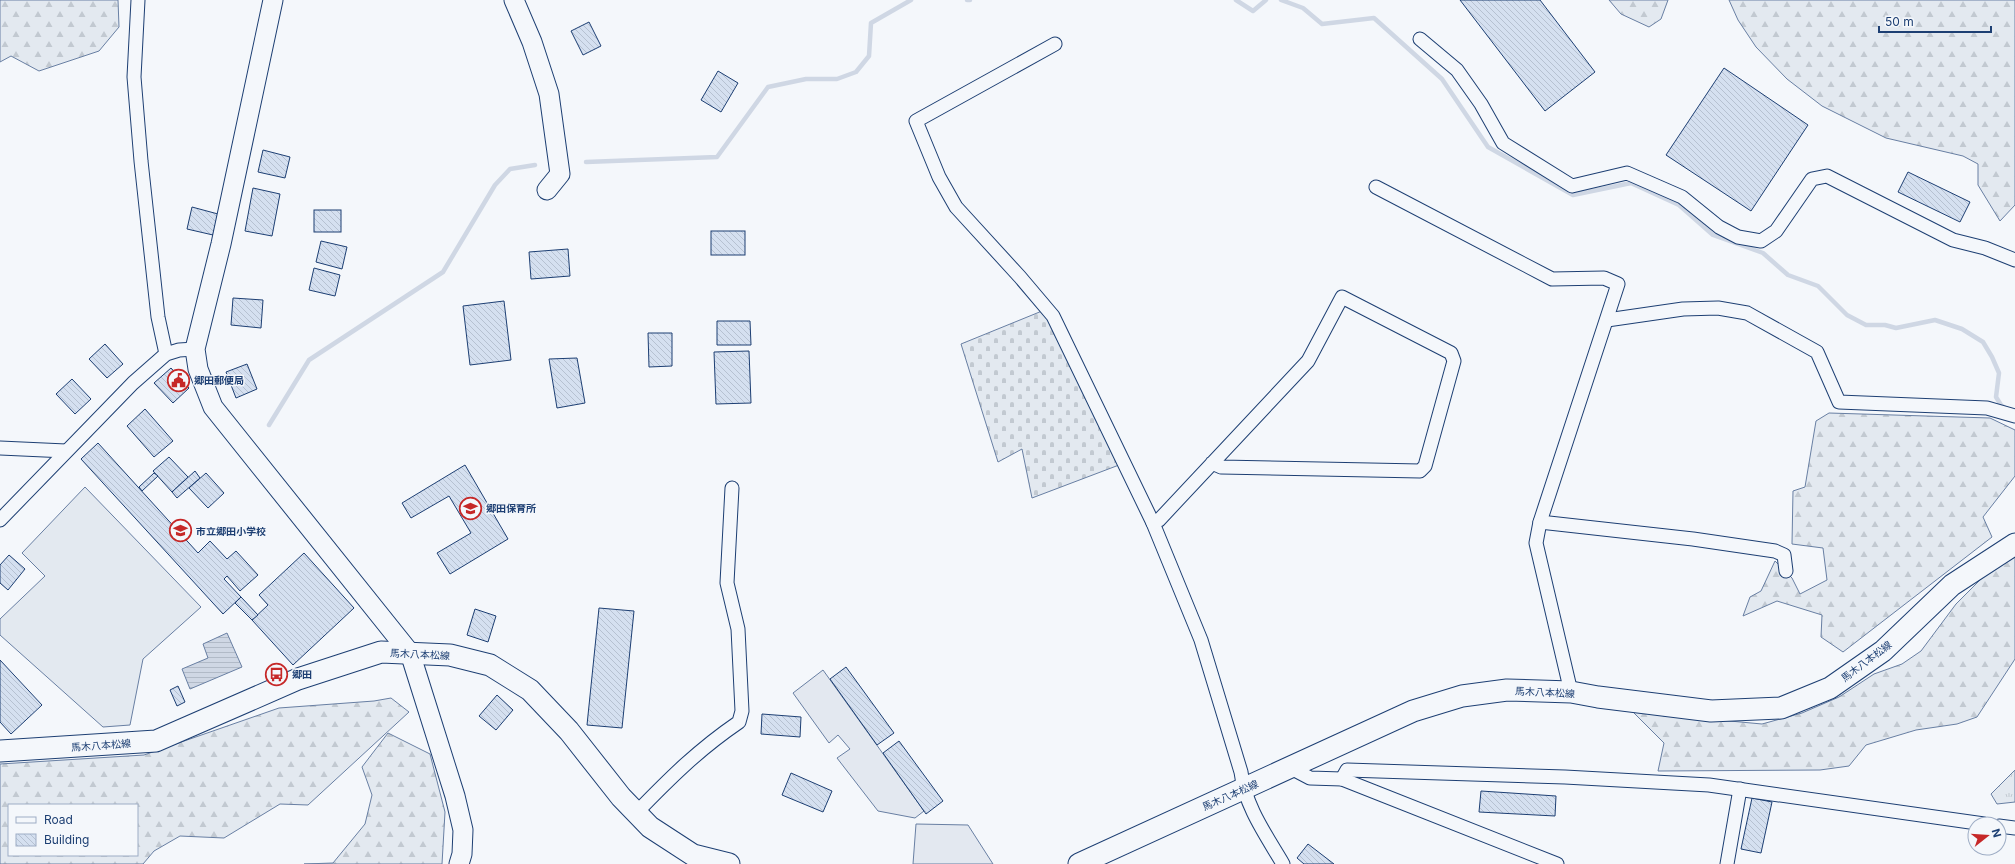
<svg xmlns="http://www.w3.org/2000/svg" width="2015" height="864" font-family="Inter,'Noto Sans JP',sans-serif">
	<style>
		.grass { fill: url(#grass-tufts); stroke: #687fa3 }
		.forest { fill: url(#forest-firs); stroke: #687fa3; fill-rule: evenodd }
		.cemetery { fill: url(#cemetery-stones); stroke: #687fa3 }
		.pitch { fill: #e3e9f0; stroke: #687fa3 }
		.parking { fill: #e3e8f0; stroke: #687fa3 }
		.water { fill: url(#water-rules); stroke: #687fa3 }
		.lines { fill: none; stroke-linecap: round; stroke-linejoin: round }
		.stream { stroke: #cfd7e4; stroke-width: 4.5 }
		.building { fill: url(#building-back-hatch); stroke: #1d3f73 }
		.street-casing { stroke: #1d3f73; stroke-width: 15 }
		.secondary-casing { stroke: #1d3f73; stroke-width: 21 }
		.primary-casing { stroke: #1d3f73; stroke-width: 23 }
		.street { stroke: #f4f7fb; stroke-width: 13 }
		.secondary { stroke: #f4f7fb; stroke-width: 19 }
		.primary { stroke: #f4f7fb; stroke-width: 21 }
		.labels { text-anchor: middle; dominant-baseline: central; stroke-width: 3; stroke-linejoin: round; paint-order: stroke }
		.poi-label { font-size: 10px; font-weight: bold; fill: #1d3f73; stroke: #f4f7fb; text-anchor: start }
		.street-label { font-size: 10px; fill: #1d3f73; stroke: #f4f7fb }
	</style>
	<defs>
		<pattern id="grass-tufts" width="24" height="20" patternUnits="userSpaceOnUse"><rect width="24" height="20" fill="#e3e9f0"/><path d="M3 7l-1-3M5 7V3M7 7l1-3M15 17l-1-3M17 17v-4M19 17l1-3" fill="none" stroke="#c2c9d1"/></pattern>
		<pattern id="forest-firs" width="22" height="20" patternUnits="userSpaceOnUse"><rect width="22" height="20" fill="#e3e9f0"/><path d="M5 1l3.5 6h-7zM16 11l3.5 6h-7z" fill="#c2c9d1"/></pattern>
		<pattern id="cemetery-stones" width="16" height="16" patternUnits="userSpaceOnUse"><rect width="16" height="16" fill="#e3e9f0"/><path d="M2 7V4a2 2 0 0 1 4 0v3zM10 15v-3a2 2 0 0 1 4 0v3z" fill="#c2c9d1"/></pattern>
		<pattern id="water-rules" width="6" height="5" patternUnits="userSpaceOnUse"><rect width="6" height="5" fill="#cfd7e4"/><path d="M0 2.5h6" fill="none" stroke="#b1bac7"/></pattern>
		<pattern id="building-back-hatch" width="6" height="6" patternUnits="userSpaceOnUse"><rect width="6" height="6" fill="#d5e0f0"/><path d="M-1 5l2 2M0 0l6 6M5-1l2 2" fill="none" stroke="#b6c1d1"/></pattern>
	</defs>
	<rect width="100%" height="100%" fill="#f4f7fb"/>
	<polygon class="grass" points="2015,770 2015,802 1997,804 1991,794"/>
	<g class="forest">
		<polygon points="0,0 118,0 119,27 99,51 39,71 11,56 0,62"/>
		<polygon points="1609,0 1668,0 1661,19 1649,27 1621,14"/>
		<polygon points="1729,0 2015,0 2015,205 2000,221 1978,185 1978,164 1963,156 1886,138 1822,106 1787,79 1756,47 1738,20"/>
		<polygon points="1829,413 1990,418 2015,430 2015,476 1983,517 1992,537 1843,652 1821,637 1822,615 1777,601 1743,616 1750,597 1761,591 1775,561 1792,578 1800,594 1827,580 1823,548 1792,544 1793,491 1805,487 1816,421"/>
		<polygon points="2015,557 2015,659 1977,717 1957,724 1916,730 1866,745 1849,766 1820,770 1658,771 1664,743 1633,712 1762,724 1802,713 1839,697 1874,674 1902,664 1921,651 1956,604 1987,573"/>
		<path d="M391,698L409,712L308,805L280,804L224,838L180,836L154,851L143,864H0V764L144,755L279,708L374,701ZM9,805H137V855H9Z"/>
		<polygon points="388,733 430,754 445,812 442,864 304,864 333,863 365,824 372,795 362,767"/>
	</g>
	<polygon class="cemetery" points="1042,311 1057,333 1119,465 1032,498 1022,449 998,462 961,344"/>
	<polygon class="pitch" points="85,487 201,607 143,659 130,725 103,727 0,635 0,619 45,576 22,553"/>
	<g class="parking">
		<polygon points="823,670 924,811 915,818 878,811 837,758 850,749 838,735 829,743 793,693"/>
		<polygon points="916,824 968,825 993,864 913,864"/>
	</g>
	<polygon class="water" points="227,633 242,667 190,689 182,669 208,658 203,644"/>
	<g class="lines">
		<g class="stream">
			<polyline points="967,0 970,0"/>
			<polyline points="1236,0 1253,11 1266,0"/>
			<polyline points="1281,0 1303,8 1322,24 1374,18 1442,79 1488,147 1573,195 1631,183 1679,205 1713,235 1763,253 1788,275 1818,286 1847,315 1866,325 1885,325 1896,328 1935,320 1962,329 1983,342 1992,357 1999,373 1996,397 2001,405 2004,407"/>
			<polyline points="586,162 717,157 768,87 806,79 837,79 856,72 869,56 871,23 911,0"/>
			<polyline points="269,425 309,360 443,272 495,185 510,169 535,165"/>
		</g>
	</g>
	<g class="building">
		<polygon points="1460,0 1540,0 1595,72 1545,111"/>
		<polygon points="589,22 601,46 583,55 571,31"/>
		<polygon points="1724,68 1808,125 1751,211 1666,155"/>
		<polygon points="718,71 738,83 721,112 701,100"/>
		<polygon points="263,150 290,157 285,178 258,172"/>
		<polygon points="1908,172 1970,202 1960,222 1898,192"/>
		<polygon points="253,188 280,194 272,236 245,231"/>
		<polygon points="192,207 218,214 213,235 187,229"/>
		<rect x="314" y="210" width="27" height="22"/>
		<rect x="711" y="231" width="34" height="24"/>
		<polygon points="321,241 347,247 342,269 316,262"/>
		<polygon points="568,249 570,276 531,279 529,252"/>
		<polygon points="314,268 340,275 335,296 309,290"/>
		<polygon points="233,298 263,300 261,328 231,325"/>
		<polygon points="504,301 511,360 470,365 463,306"/>
		<polygon points="717,321 750,321 751,345 717,345"/>
		<polygon points="648,333 672,333 672,366 649,367"/>
		<polygon points="105,344 123,364 107,378 89,359"/>
		<polygon points="749,351 751,403 716,404 714,352"/>
		<polygon points="577,358 585,403 557,408 549,359"/>
		<polygon points="247,364 257,389 236,398 226,372"/>
		<polygon points="171,368 189,388 173,403 154,383"/>
		<polygon points="72,379 91,399 75,414 56,394"/>
		<polygon points="145,409 173,441 154,457 127,426"/>
		<polygon points="98,443 198,553 210,541 227,559 236,551 258,575 240,591 227,576 224,579 241,597 223,614 81,459"/>
		<polygon points="169,457 188,477 172,492 153,471"/>
		<polygon points="465,465 508,539 450,574 437,553 471,533 449,496 411,518 402,503"/>
		<polygon points="195,471 200,478 177,498 172,492"/>
		<polygon points="154,473 158,476 142,491 139,487"/>
		<polygon points="206,473 224,493 208,508 189,488"/>
		<polygon points="304,553 354,608 293,665 252,620 268,605 259,595"/>
		<polygon points="9,555 25,569 8,590 0,583 0,565"/>
		<polygon points="241,597 258,615 252,620 235,603"/>
		<polygon points="599,608 634,611 622,728 587,725"/>
		<polygon points="475,609 496,616 488,642 467,635"/>
		<polygon points="0,660 42,705 11,734 0,722"/>
		<polygon points="846,667 894,733 877,745 830,679"/>
		<polygon points="178,686 185,702 177,706 170,690"/>
		<polygon points="497,695 513,710 496,730 479,716"/>
		<polygon points="762,714 801,717 800,737 761,734"/>
		<polygon points="899,741 943,801 926,814 883,753"/>
		<polygon points="791,773 832,791 823,812 782,795"/>
		<polygon points="1481,791 1556,796 1555,816 1479,812"/>
		<polygon points="1752,798 1772,802 1761,853 1741,849"/>
		<polygon points="1308,844 1334,864 1304,864 1297,858"/>
	</g>
	<g class="lines">
		<defs>
			<g id="street">
				<polyline points="138,0 134,77 141,161 158,317 166,354"/>
				<polyline points="1420,39 1457,70 1481,104 1503,143 1572,186 1627,173 1682,197 1719,227 1738,237 1761,241 1776,231 1812,179 1827,176 1953,240 1985,248 2015,260"/>
				<path d="M1055,44L916,121L939,177L956,207L1020,277L1053,316L1153,523L1201,640L1241,772C1245,806 1266,835 1283,864"/>
				<polyline points="1376,187 1552,279 1604,278 1618,284 1540,522 1536,543 1571,692"/>
				<polyline points="1607,320 1683,309 1718,308 1747,313 1817,352 1839,402 1987,408 2015,416"/>
				<polyline points="0,448 66,451"/>
				<polyline points="0,520 133,383 166,354 179,350 195,349"/>
				<polyline points="1540,522 1693,539 1775,551 1784,555 1786,571"/>
				<polyline points="1153,523 1159,520 1308,361 1342,297 1451,353 1454,361 1425,466 1420,471 1221,467 1212,463"/>
				<polyline points="1291,768 1310,778 1342,779 1557,864"/>
				<polyline points="1342,779 1347,770 1565,777 1709,785 1984,824"/>
				<path d="M636,813C670,778 698,750 739,722L742,711L738,629L727,583L732,488"/>
				<polyline points="1999,826 2015,828"/>
				<polyline points="1727,864 1740,789"/>
			</g>
			<g id="secondary">
				<polyline points="273,0 221,244 195,349 198,369 213,407 410,653 455,796 463,830 462,854 459,864"/>
				<polyline points="514,0 532,42 549,94 560,174 547,190"/>
			</g>
			<g id="primary">
				<polyline points="0,751 156,741 298,679 381,652 450,655 490,665 530,690 569,731 621,797 650,827 693,855 729,864"/>
				<polyline points="1079,864 1413,711 1462,696 1507,690 1571,692 1598,697 1711,711 1781,708 1830,688 1883,651 1952,585 2015,544"/>
			</g>
		</defs>
		<use href="#street" class="street-casing"/>
		<use href="#secondary" class="secondary-casing"/>
		<use href="#primary" class="primary-casing"/>
		<use href="#street" class="street"/>
		<use href="#secondary" class="secondary"/>
		<use href="#primary" class="primary"/>
	</g>
	<defs>
		<symbol id="civic-ring" viewBox="-11 -11 22 22"><circle r="9.5" fill="#f4f7fb" stroke="#c62828" stroke-width="1.5"/><path d="M-.6-6.5H3V-4.5H.6V-3L4-1V1h2V6H-6V1h2V-1L-.6-3ZM-1.2 2.5V6h2.4V2.5Z" fill="#c62828"/></symbol>
		<symbol id="school-ring" viewBox="-11 -11 22 22"><circle r="9.5" fill="#f4f7fb" stroke="#c62828" stroke-width="1.5"/><path d="M0-5L7-2L0 1L-7-2ZM-4 1L0 2.5L4 1V4Q0 6-4 4Z" fill="#c62828"/></symbol>
		<symbol id="bus-ring" viewBox="-11 -11 22 22"><circle r="9.5" fill="#f4f7fb" stroke="#c62828" stroke-width="1.5"/><path d="M-5-6H5V4H4V6H2V4H-2V6H-4V4H-5ZM-3.5-4V0h7V-4ZM-3.5 1.2v1.5H-2V1.2ZM2 1.2v1.5H3.5V1.2Z" fill="#c62828"/></symbol>
	</defs>
	<g fill-rule="evenodd">
		<use href="#civic-ring" x="166" y="368" width="25" height="25"/>
		<use href="#school-ring" x="458" y="496" width="25" height="25"/>
		<use href="#school-ring" x="168" y="518" width="25" height="25"/>
		<use href="#bus-ring" x="264" y="662" width="25" height="25"/>
	</g>
	<g class="labels">
		<g class="poi-label">
			<text x="194" y="380">郷田郵便局</text>
			<text x="486" y="508">郷田保育所</text>
			<text x="196" y="531">市立郷田小学校</text>
			<text x="292" y="674">郷田</text>
		</g>
		<g class="street-label">
			<text transform="translate(420 654) rotate(3)">馬木八本松線</text>
			<text transform="translate(1866 661) rotate(-37)">馬木八本松線</text>
			<text transform="translate(1545 692) rotate(3)">馬木八本松線</text>
			<text transform="translate(101 745) rotate(-4)">馬木八本松線</text>
			<text transform="translate(1230 795) rotate(-24)">馬木八本松線</text>
		</g>
	</g>
	<rect x="8" y="804" width="130" height="52" fill="#f4f7fb" stroke="#9eadc5"/>
	<rect x="16" y="817" width="20" height="6" fill="#f4f7fb" stroke="#9eadc5"/>
	<text x="44" y="824" font-size="12" fill="#1d3f73">Road</text>
	<rect x="16" y="834" width="20" height="12" fill="url(#building-back-hatch)" stroke="#9eadc5"/>
	<text x="44" y="844" font-size="12" fill="#1d3f73">Building</text>
	<g transform="translate(1987 836) rotate(73)"><circle r="19" fill="#f4f7fb" stroke="#9eadc5"/>
	<path d="M0-3L7 15L0 10L-7 15Z" fill="#c62828"/>
	<text y="-6" font-size="11" font-weight="bold" text-anchor="middle" fill="#1d3f73">N</text>
	</g>
	<path d="M1879 26v6h112v-6" fill="none" stroke="#1d3f73" stroke-width="2"/>
	<text x="1885" y="26" font-size="12" fill="#1d3f73" stroke="#f4f7fb" stroke-width="3" paint-order="stroke">50 m</text>
</svg>
